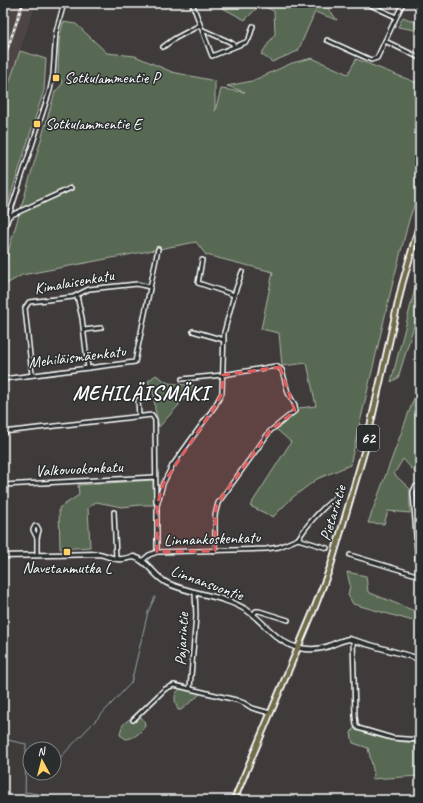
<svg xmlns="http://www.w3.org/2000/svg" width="423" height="803" font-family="Caveat,sans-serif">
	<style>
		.built { fill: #4d4544 }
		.green { fill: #596952; stroke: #acb4a8 }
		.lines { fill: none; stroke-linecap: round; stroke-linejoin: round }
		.stream { stroke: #93a4a8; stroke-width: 1 }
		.street-casing { stroke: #fff; stroke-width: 6 }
		.secondary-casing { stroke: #fff; stroke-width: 7 }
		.primary-casing { stroke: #fff; stroke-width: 8 }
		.street { stroke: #2a2d2e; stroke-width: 3 }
		.secondary { stroke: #2a2d2e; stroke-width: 4 }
		.primary { stroke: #716d4b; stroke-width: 4.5 }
		.rail-casing { stroke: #fff; stroke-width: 2.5 }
		.rail { stroke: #2a2d2e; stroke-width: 1; stroke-dasharray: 3; stroke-linecap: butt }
		.marked { fill: #e05e5e; fill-opacity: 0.2; stroke: #e05e5e; stroke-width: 3; stroke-dasharray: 8 5; stroke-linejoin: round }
		.poi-dot { fill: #ffd166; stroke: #2a2d2e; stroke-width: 1.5 }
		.labels { text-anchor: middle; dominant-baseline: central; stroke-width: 3; stroke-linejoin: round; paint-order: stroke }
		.shield { fill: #2a2d2e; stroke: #bfc0c0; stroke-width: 1 }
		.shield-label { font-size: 15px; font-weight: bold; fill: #fff }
		.poi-label { font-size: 16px; fill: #fff; stroke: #2a2d2e; text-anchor: start }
		.street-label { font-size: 16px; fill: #fff; stroke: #2a2d2e }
		.district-label { font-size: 20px; font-weight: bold; letter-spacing: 1px; fill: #fff; stroke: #2a2d2e }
	</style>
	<rect width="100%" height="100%" fill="#3f3b3b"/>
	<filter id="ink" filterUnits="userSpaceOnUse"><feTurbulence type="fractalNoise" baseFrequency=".025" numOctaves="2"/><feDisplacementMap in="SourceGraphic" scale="8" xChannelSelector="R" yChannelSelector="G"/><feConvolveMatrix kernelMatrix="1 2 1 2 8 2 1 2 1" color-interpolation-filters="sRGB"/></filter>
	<g filter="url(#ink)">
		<polygon class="built" points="12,3 36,3 3,101 3,37"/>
		<g class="green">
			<polygon points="218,3 324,3 337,20 315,12 298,51 272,62 261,54 275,34 274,11 260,5 245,20 219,6"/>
			<polygon points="403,17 420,24 420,33 415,30 398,27"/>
			<polygon points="63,22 76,24 107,53 135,56 172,72 215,81 215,111 221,89 245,92 227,86 252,81 292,63 312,58 348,74 356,59 420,84 420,188 409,220 392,286 350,465 317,479 293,497 273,517 250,506 291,442 276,429 299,408 316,406 307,363 282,366 279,333 261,329 273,272 206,255 196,242 22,275 3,286 3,269 55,92 63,83 58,75 59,41"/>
			<polygon points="20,51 46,59 44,90 3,220 3,101"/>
			<polygon points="420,269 420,306 398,378 391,382"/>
			<polygon points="156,375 168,383 196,386 159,427 155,409 154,395 148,381"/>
			<polygon points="420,382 420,478 403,459 394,474 410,489 410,513 388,511 384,524 368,523"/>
			<polygon points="153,480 154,505 140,505 122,507 96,502 88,508 90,547 60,549 59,508 79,495 78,485"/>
			<polygon points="347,572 366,576 368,592 417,612 420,610 420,623 353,604 348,595 350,585"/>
			<path d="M185,688L200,692L199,695L181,710H178C174,700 172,690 185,688Z"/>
			<path d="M138,715L144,720L145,726C140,733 135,738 126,739L120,735C121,723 127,720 138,715Z"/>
			<path d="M354,728C374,738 397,742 420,743V776L371,779L374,774L368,748L353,743L351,733Z"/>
		</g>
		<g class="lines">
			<g class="stream">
				<polyline points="3,739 26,744 25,800"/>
				<polyline points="54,758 56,757 58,760 131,683 148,612 155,597"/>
				<polyline points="26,792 71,800"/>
			</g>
			<defs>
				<g id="street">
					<polyline points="192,3 212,56 246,42 249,39 253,26"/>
					<polyline points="366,3 396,17"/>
					<polyline points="203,30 230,42 233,44 234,46"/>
					<polyline points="327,40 371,60 377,58 403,3"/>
					<polyline points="385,41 420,58"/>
					<polyline points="163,47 174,39 200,25"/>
					<polyline points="9,216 16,213 71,188"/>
					<polyline points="3,234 50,90 53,75 56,32 64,3"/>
					<polyline points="202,260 198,283 234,295"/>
					<polyline points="77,296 82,318 88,368"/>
					<polyline points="84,330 101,328"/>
					<polyline points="193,331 224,340"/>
					<polyline points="32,375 25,308 29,302 73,297 89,289 137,284 150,287"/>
					<polyline points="3,379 135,362 158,249"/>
					<polyline points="182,379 223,375 276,366 282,370 288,393 295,405 295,411 270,431 218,503 215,515 215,551"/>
					<polyline points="138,400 139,416"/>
					<polyline points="3,432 152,415 155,420 156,502"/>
					<polyline points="3,485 155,477"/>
					<polyline points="114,512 116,559"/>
					<polyline points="37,538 39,530 37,526 35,526 33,530 37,538 37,555"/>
					<path d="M298,539C309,522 321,509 336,497"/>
					<polyline points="157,552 157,506 163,484 172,466 215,406 222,393 224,333 234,295 242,272"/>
					<polyline points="350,555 420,576"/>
					<polyline points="142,561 149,555 157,552 266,549 279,547 298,539 327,548"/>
					<polyline points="418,575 418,565 413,492 415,487 420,485"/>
					<polyline points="253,615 256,611 259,611 288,620"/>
					<polyline points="353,640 355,716 356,725 358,728 392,738 420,740"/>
					<polyline points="190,688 196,616 195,592"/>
					<polyline points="133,720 165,689 174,685 236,700 244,703 252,708 270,713"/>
				</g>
				<path id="secondary" d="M3,556L99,554C106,555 112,559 118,559C124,560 129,557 134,557C147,560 155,577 167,583C193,595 224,595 248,611C265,623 278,644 299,648C310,650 319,650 329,646C336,643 342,640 349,639L420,659"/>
				<polyline id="primary" points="234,800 313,612 331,565 365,449 402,285 420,222"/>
			</defs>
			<use href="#street" class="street-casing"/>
			<use href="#secondary" class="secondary-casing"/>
			<use href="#primary" class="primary-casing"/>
			<use href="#street" class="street"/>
			<use href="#secondary" class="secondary"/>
			<use href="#primary" class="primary"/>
			<defs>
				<polyline id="rail" points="3,62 23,3"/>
			</defs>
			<use href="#rail" class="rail-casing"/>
			<use href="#rail" class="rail"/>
		</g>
	</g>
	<path class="marked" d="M280,367L295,411L270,431L222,497L216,508L215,551L157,552V506L163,484L215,406L222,393L223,375Z"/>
	<g class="poi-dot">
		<rect x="52" y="74" width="8" height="8" rx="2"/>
		<rect x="33" y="120" width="8" height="8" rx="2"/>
		<rect x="63" y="548" width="8" height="8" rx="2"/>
	</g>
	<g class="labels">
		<rect class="shield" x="357" y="425" width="22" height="26" rx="3"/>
		<g class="shield-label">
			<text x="368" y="438">62</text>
		</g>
		<g class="poi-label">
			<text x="64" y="78">Sotkulammentie P</text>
			<text x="45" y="124">Sotkulammentie E</text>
			<text x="67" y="568" text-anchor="middle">Navetanmutka L</text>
		</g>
		<g class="street-label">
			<text transform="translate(74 282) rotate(-10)">Kimalaisenkatu</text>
			<text transform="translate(77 357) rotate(-7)">Mehiläismäenkatu</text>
			<text transform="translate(79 469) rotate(-3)">Valkovuokonkatu</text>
			<text transform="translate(333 513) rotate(-73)">Pietarintie</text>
			<text transform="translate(212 539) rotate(-2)">Linnankoskenkatu</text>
			<text transform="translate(207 583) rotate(20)">Linnansuontie</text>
			<text transform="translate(182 639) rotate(-87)">Pajarintie</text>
		</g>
		<g class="district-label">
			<text x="141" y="393">MEHILÄISMÄKI</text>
		</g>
	</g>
	<rect width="423" height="803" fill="none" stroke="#2a2d2e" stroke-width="16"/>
	<rect x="8" y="8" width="407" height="787" fill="none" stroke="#fff" stroke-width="1.5" filter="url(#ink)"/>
	<g transform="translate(42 761) rotate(353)"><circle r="19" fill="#2a2d2e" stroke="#7f8182"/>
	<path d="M0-3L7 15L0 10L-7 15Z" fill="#ffd166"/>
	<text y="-6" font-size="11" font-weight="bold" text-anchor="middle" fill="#ffffff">N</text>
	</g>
</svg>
